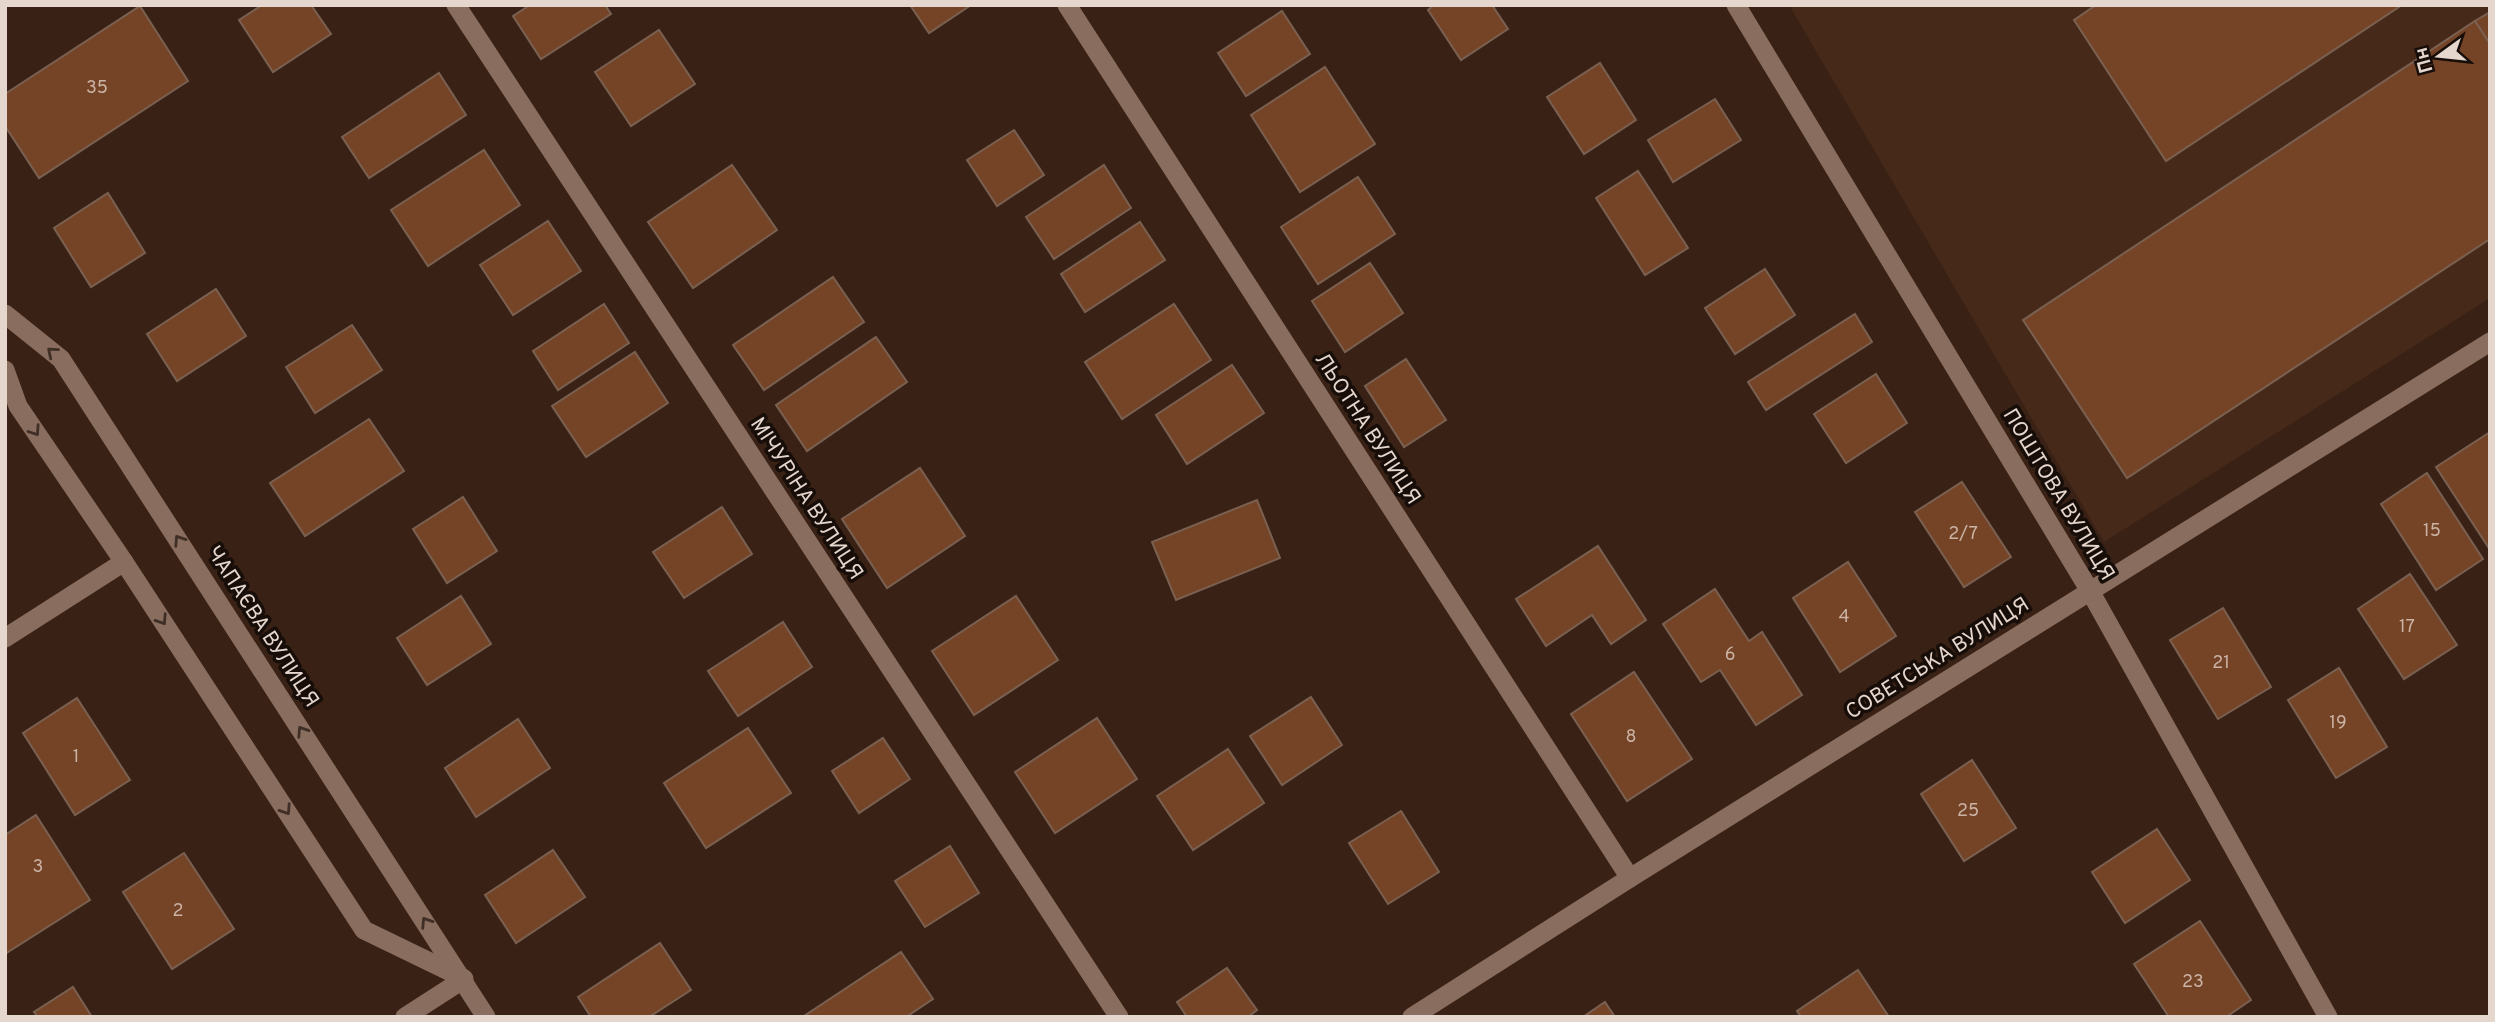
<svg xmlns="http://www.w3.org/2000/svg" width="2495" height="1022" font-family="Overpass,sans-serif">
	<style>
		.built { fill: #462918 }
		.building { fill: #754427; stroke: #7a6051; stroke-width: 2 }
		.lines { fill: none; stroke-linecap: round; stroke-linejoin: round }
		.minor { stroke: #896d5e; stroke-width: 19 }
		.tertiary { stroke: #896d5e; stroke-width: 19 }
		.oneway { stroke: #402f27 }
		.labels { text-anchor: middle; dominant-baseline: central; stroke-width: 7; stroke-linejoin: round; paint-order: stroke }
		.number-label { font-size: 18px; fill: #cab2a4 }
		.street-label { font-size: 21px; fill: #e6d7ce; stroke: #180e09 }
	</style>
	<rect width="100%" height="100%" fill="#392215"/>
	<polygon class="built" points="1789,5 2490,5 2490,298 2104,542"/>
	<g class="building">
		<polygon points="262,5 311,5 331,34 273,72 239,20"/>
		<polygon points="530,5 605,5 611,14 541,59 513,16"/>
		<polygon points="910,5 971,5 929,33"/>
		<polygon points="1434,5 1492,5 1508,29 1461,60 1428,10"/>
		<polygon points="2096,5 2402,5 2166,161 2074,20"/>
		<polygon points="140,6 188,81 39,178 5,126 5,94"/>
		<polygon points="1282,11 1310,54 1246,96 1218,53"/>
		<polygon points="2490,12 2490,44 2475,21"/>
		<polygon points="2475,21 2490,44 2490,239 2127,478 2023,320"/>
		<polygon points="659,30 695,84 631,126 595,72"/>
		<polygon points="1600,63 1636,120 1584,154 1547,97"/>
		<polygon points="1325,67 1375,144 1300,192 1251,115"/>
		<polygon points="439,73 466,115 369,178 342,137"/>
		<polygon points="1715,99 1741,140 1673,182 1648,140"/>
		<polygon points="1014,130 1044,175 997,206 967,160"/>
		<polygon points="484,150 520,205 428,266 391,210"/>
		<polygon points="732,165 777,230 693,288 648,222"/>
		<polygon points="1104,165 1131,208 1054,259 1026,217"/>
		<polygon points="1638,171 1688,248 1645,275 1596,198"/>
		<polygon points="1358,177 1395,234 1318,284 1281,227"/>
		<polygon points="108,193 145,253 91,287 54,228"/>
		<polygon points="548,221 581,271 513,315 480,265"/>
		<polygon points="1140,222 1165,260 1085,312 1061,274"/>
		<polygon points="1370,263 1403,313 1345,352 1312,301"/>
		<polygon points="1765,269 1795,315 1735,354 1705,308"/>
		<polygon points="833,277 864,322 764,390 733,345"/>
		<polygon points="216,289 246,336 177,381 147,334"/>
		<polygon points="604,304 629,343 558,390 533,351"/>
		<polygon points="1174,304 1211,360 1122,419 1085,362"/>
		<polygon points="1855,314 1872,342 1766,410 1748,382"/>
		<polygon points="352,325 382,370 315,413 286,367"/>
		<polygon points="876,337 907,382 807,451 776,405"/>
		<polygon points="635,352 668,403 586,457 552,406"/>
		<polygon points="1406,359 1446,420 1404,447 1365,386"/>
		<polygon points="1232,365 1264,413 1187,464 1156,415"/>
		<polygon points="1876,374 1907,423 1846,463 1814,414"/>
		<polygon points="369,419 404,471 305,536 270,483"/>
		<polygon points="2490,432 2490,550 2436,467"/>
		<polygon points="920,468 965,536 887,588 842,519"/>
		<polygon points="2427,473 2483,559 2436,590 2381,504"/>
		<polygon points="1962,482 2011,557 1964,587 1915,512"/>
		<polygon points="463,497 497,551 447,583 413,529"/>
		<polygon points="1257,500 1280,558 1176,600 1152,542"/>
		<polygon points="722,507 752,554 684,598 653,552"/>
		<polygon points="1598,546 1646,620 1611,644 1592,615 1546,646 1516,599"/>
		<polygon points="1848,562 1896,636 1840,672 1793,598"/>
		<polygon points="2410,574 2457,645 2404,679 2358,609"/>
		<polygon points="1715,589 1749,641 1762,632 1802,695 1756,725 1720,670 1701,682 1663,624"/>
		<polygon points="461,596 491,644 427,685 397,638"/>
		<polygon points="1016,596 1058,660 974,715 932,651"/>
		<polygon points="2223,608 2271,687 2218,719 2170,640"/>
		<polygon points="783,622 812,667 738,716 708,671"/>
		<polygon points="2339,668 2387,747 2336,778 2288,700"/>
		<polygon points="1634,672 1692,759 1627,801 1571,714"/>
		<polygon points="1311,697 1342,745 1282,785 1250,736"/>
		<polygon points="77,698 130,780 75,815 23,733"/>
		<polygon points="1097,718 1137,779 1055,833 1015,772"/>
		<polygon points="518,719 550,768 476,817 445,768"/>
		<polygon points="748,728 791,793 706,848 664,783"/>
		<polygon points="883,738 910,779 859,813 832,771"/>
		<polygon points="1228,749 1264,803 1193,850 1157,796"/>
		<polygon points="1972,760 2016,828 1964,861 1921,794"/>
		<polygon points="1401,811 1439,872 1388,904 1349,843"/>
		<polygon points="36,815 90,900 5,954 5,835"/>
		<polygon points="2157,829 2190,880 2125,923 2092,872"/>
		<polygon points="950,846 979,893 925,927 895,881"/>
		<polygon points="553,850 585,897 516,943 485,895"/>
		<polygon points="184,853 234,929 172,969 123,892"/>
		<polygon points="2200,921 2251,1000 2226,1017 2169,1017 2134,964"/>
		<polygon points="660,943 691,990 649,1017 591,1017 578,997"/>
		<polygon points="901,952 933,999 906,1017 804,1016"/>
		<polygon points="1227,968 1257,1010 1248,1017 1187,1017 1177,1002"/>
		<polygon points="1858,970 1889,1017 1801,1017 1797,1011"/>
		<polygon points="73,987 92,1017 38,1017 34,1012"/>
		<polygon points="1605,1002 1615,1017 1583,1017"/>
	</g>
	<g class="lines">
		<g class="minor">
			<polyline points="456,5 1119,1017"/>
			<polyline points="1067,5 1630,878"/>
			<polyline points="1736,5 2090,591 2328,1017"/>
			<polyline points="5,638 124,562"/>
			<polyline points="405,1017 464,979"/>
			<polyline points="1412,1017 1630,878 2490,342"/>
		</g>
		<g class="tertiary">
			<polyline points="5,314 61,359 486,1017"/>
			<polyline points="5,370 18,406 124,562 364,930 463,978"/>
		</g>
	</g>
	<defs><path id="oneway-chevron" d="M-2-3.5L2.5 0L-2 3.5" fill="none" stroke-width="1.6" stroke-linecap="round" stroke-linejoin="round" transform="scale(1.75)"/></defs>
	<g class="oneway">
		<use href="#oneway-chevron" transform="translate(52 352) rotate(-140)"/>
		<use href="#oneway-chevron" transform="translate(35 431) rotate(56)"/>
		<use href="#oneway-chevron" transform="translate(179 540) rotate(-123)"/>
		<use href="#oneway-chevron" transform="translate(162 620) rotate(57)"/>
		<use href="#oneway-chevron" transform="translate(302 731) rotate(-123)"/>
		<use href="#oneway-chevron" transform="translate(286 810) rotate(57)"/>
		<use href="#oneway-chevron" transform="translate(426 922) rotate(-123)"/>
	</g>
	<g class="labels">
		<g class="number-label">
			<text x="97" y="88">35</text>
			<text x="2432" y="531">15</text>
			<text x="1963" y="534">2/7</text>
			<text x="1844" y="617">4</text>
			<text x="2407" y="627">17</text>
			<text x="1730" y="655">6</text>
			<text x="2221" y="663">21</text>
			<text x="2338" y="723">19</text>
			<text x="1631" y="737">8</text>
			<text x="76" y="757">1</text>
			<text x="1968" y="811">25</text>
			<text x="38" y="867">3</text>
			<text x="178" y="911">2</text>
			<text x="2193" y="982">23</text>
		</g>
		<g class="street-label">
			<text transform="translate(1367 429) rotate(57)">ЛЬОТНА ВУЛИЦЯ</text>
			<text transform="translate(2058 495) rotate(59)">ПОШТОВА ВУЛИЦЯ</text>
			<text transform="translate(806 499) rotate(57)">МІЧУРІНА ВУЛИЦЯ</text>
			<text transform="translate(262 627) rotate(57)">ЧАПАЄВА ВУЛИЦЯ</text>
			<text transform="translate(1938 659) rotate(-32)">СОВЕТСЬКА ВУЛИЦЯ</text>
		</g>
	</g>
	<rect width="2495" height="1022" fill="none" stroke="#e6d7ce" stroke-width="14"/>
	<g transform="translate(2439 56) rotate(255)" stroke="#180e09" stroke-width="5" paint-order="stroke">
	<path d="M0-5L12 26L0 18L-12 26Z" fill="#e6d7ce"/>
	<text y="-10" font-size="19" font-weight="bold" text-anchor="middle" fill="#e6d7ce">Пн</text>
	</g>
</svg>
